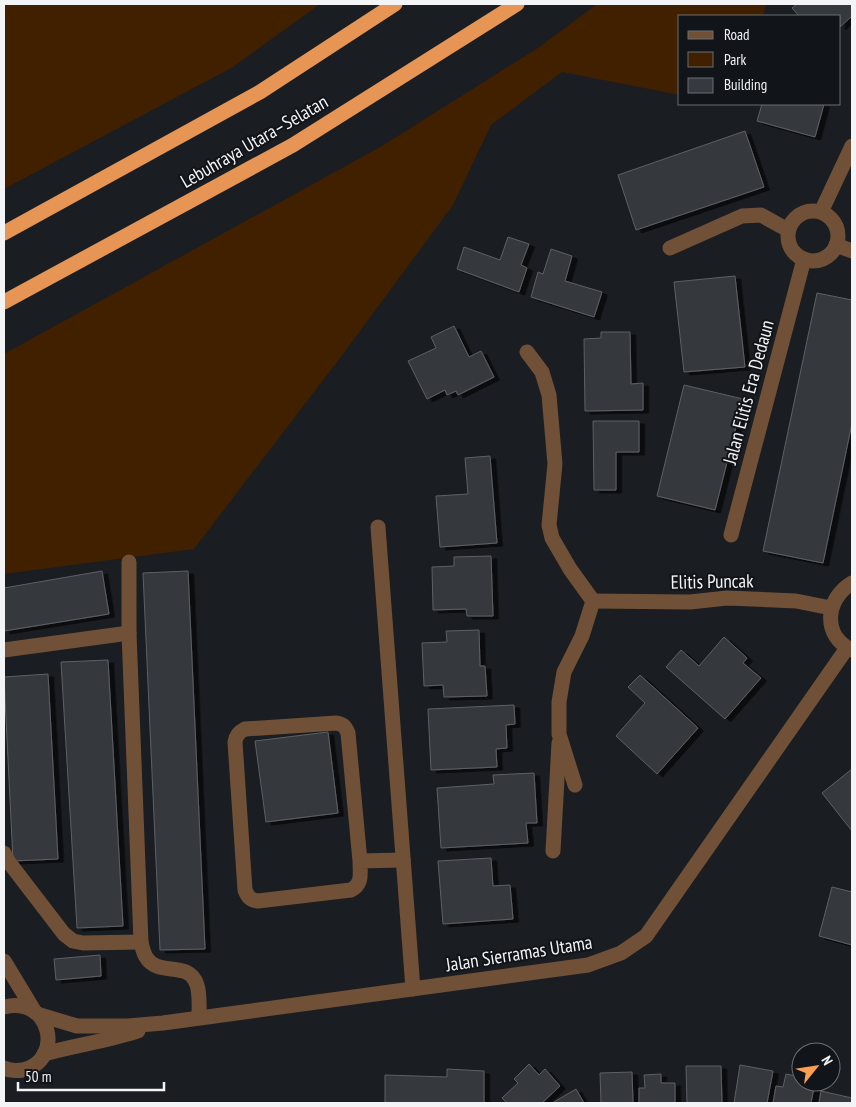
<svg xmlns="http://www.w3.org/2000/svg" width="856" height="1107" font-family="'PT Sans Narrow',sans-serif">
	<style>
		.green { fill: #412000 }
		.building { fill: #36393e; stroke: #5d6065; filter: url(#shadow) }
		.lines { fill: none; stroke-linecap: round; stroke-linejoin: round }
		.minor { stroke: #705037; stroke-width: 15 }
		.highway { stroke: #e69554; stroke-width: 15 }
		.labels { text-anchor: middle; dominant-baseline: central; stroke-width: 4; stroke-linejoin: round; paint-order: stroke }
		.street-label { font-size: 19px; fill: #f2f4f6; stroke: #111418 }
	</style>
	<defs>
		<filter id="shadow"><feDropShadow dx="5.5" dy="3" stdDeviation="0" flood-color="#0009"/></filter>
	</defs>
	<rect width="100%" height="100%" fill="#1a1d21"/>
	<g class="green">
		<polygon points="4,4 320,4 233,67 4,189"/>
		<polygon points="597,4 766,4 763,16 680,16 680,95 562,72 491,125 453,205 343,354 194,549 4,574 4,354 382,146 538,48"/>
	</g>
	<g class="building">
		<polygon points="797,4 852,4 852,16 840,27 840,16 799,16 792,8"/>
		<polygon points="762,104 824,104 815,137 757,121"/>
		<polygon points="745,131 764,187 636,230 618,175"/>
		<polygon points="508,237 529,244 521,265 527,268 519,292 457,269 464,247 500,260"/>
		<polygon points="551,249 572,256 565,281 602,292 594,317 531,297 538,272 543,274"/>
		<polygon points="735,276 745,367 684,372 674,282"/>
		<polygon points="817,293 852,300 852,423 823,563 763,551"/>
		<polygon points="454,326 469,357 481,351 494,377 458,395 456,391 447,395 445,390 427,399 408,361 436,348 431,337"/>
		<polygon points="601,332 630,332 631,384 643,383 643,410 585,411 584,339 601,338"/>
		<polygon points="684,385 743,399 715,510 657,496"/>
		<polygon points="593,421 639,421 639,452 616,452 616,490 594,490"/>
		<polygon points="490,456 497,543 440,547 436,496 468,494 465,458"/>
		<polygon points="491,556 493,616 467,616 466,609 433,610 432,567 454,566 454,557"/>
		<polygon points="102,571 109,614 4,631 4,588"/>
		<polygon points="188,571 205,949 160,950 143,573"/>
		<polygon points="479,630 480,666 485,666 487,696 444,697 443,685 424,686 422,643 447,642 446,631"/>
		<polygon points="724,637 747,658 743,663 761,678 725,719 666,667 681,650 699,666"/>
		<polygon points="108,660 123,926 77,928 61,662"/>
		<polygon points="48,674 58,859 13,861 4,677"/>
		<polygon points="640,675 698,728 657,774 616,736 645,703 628,687"/>
		<polygon points="514,705 515,724 506,725 507,748 496,749 497,767 431,770 428,709"/>
		<polygon points="328,732 338,813 266,822 255,741"/>
		<polygon points="852,769 852,831 822,793"/>
		<polygon points="534,773 537,823 526,823 528,843 441,848 437,788 494,784 493,775"/>
		<polygon points="491,858 493,886 510,885 513,919 443,924 438,861"/>
		<polygon points="832,887 852,892 852,945 819,936"/>
		<polygon points="100,955 101,976 56,980 54,959"/>
		<polygon points="529,1064 539,1075 545,1069 560,1086 542,1103 507,1103 502,1098 518,1083 514,1079"/>
		<polygon points="740,1065 773,1071 767,1103 734,1103"/>
		<polygon points="686,1066 721,1066 722,1103 687,1103"/>
		<polygon points="447,1069 484,1071 484,1103 385,1103 385,1075 447,1077"/>
		<polygon points="632,1072 633,1103 601,1103 600,1073"/>
		<polygon points="661,1074 661,1083 675,1083 675,1103 639,1103 639,1088 645,1088 644,1075"/>
		<polygon points="786,1074 801,1077 801,1082 815,1082 811,1103 773,1103 776,1086 783,1087"/>
		<polygon points="576,1089 584,1103 555,1103 554,1102"/>
		<polygon points="821,1091 852,1098 852,1103 819,1103"/>
	</g>
	<g class="lines">
		<g class="minor">
			<circle cx="813" cy="236" r="25"/>
			<polyline points="821,212 852,146"/>
			<polyline points="836,245 852,251"/>
			<polyline points="670,248 742,216 761,215 788,230"/>
			<polyline points="527,352 542,372 549,395 555,464 549,525 552,538 570,569 593,601 582,636 564,672 559,702 559,734 575,785"/>
			<polyline points="378,527 413,989"/>
			<polyline points="731,535 804,259"/>
			<path d="M129,562V633L141,942C142,946 143,952 146,957C158,978 189,959 197,985C200,994 199,1007 199,1016"/>
			<path d="M852,583C825,599 822,636 852,650"/>
			<polyline points="593,601 690,602 727,598 796,601 831,608"/>
			<polyline points="4,650 129,633"/>
			<polyline points="553,851 559,743"/>
			<polyline points="4,853 8,861 64,934 73,941 83,943 141,942"/>
			<path d="M360,861L348,733C345,726 343,724 336,723L245,729C239,732 236,735 235,742L245,890C248,898 251,900 258,901L351,890C363,884 360,873 360,861L403,860"/>
			<polyline points="4,961 33,1009"/>
			<path d="M4,1007C51,995 65,1060 23,1070C16,1071 10,1071 4,1068"/>
			<polyline points="40,1015 77,1026 128,1026 163,1023 588,965 621,953 646,936 847,648"/>
			<path d="M44,1054C76,1045 108,1041 138,1031"/>
		</g>
		<g class="highway">
			<polyline points="4,233 260,92 395,4"/>
			<polyline points="4,302 293,145 517,4"/>
		</g>
	</g>
	<g class="labels">
		<g class="street-label">
			<text transform="translate(254 141) rotate(-30)">Lebuhraya Utara–Selatan</text>
			<text transform="translate(748 392) rotate(-75)">Jalan Elitis Era Dedaun</text>
			<text transform="translate(712 581) rotate(-1)">Elitis Puncak</text>
			<text transform="translate(519 953) rotate(-9)">Jalan Sierramas Utama</text>
		</g>
	</g>
	<rect width="856" height="1107" fill="none" stroke="#f2f4f6" stroke-width="10"/>
	<rect x="678" y="15" width="162" height="90" fill="#111418" stroke="#6b6e71"/>
	<rect x="688" y="31" width="25" height="8" fill="#705037" stroke="#6b6e71"/>
	<text x="724" y="40" font-size="15" fill="#f2f4f6">Road</text>
	<rect x="688" y="52" width="25" height="15" fill="#412000" stroke="#6b6e71"/>
	<text x="724" y="65" font-size="15" fill="#f2f4f6">Park</text>
	<rect x="688" y="78" width="25" height="15" fill="#36393e" stroke="#6b6e71"/>
	<text x="724" y="90" font-size="15" fill="#f2f4f6">Building</text>
	<g transform="translate(816 1067) rotate(60)"><circle r="24" fill="#111418" stroke="#6b6e71"/>
	<path d="M0-4L9 19L0 12L-9 19Z" fill="#fb9e51"/>
	<text y="-8" font-size="14" font-weight="bold" text-anchor="middle" fill="#f2f4f6">N</text>
	</g>
	<path d="M18 1082v8h146v-8" fill="none" stroke="#f2f4f6" stroke-width="2.5"/>
	<text x="25" y="1082" font-size="15" fill="#f2f4f6" stroke="#111418" stroke-width="4" paint-order="stroke">50 m</text>
</svg>
